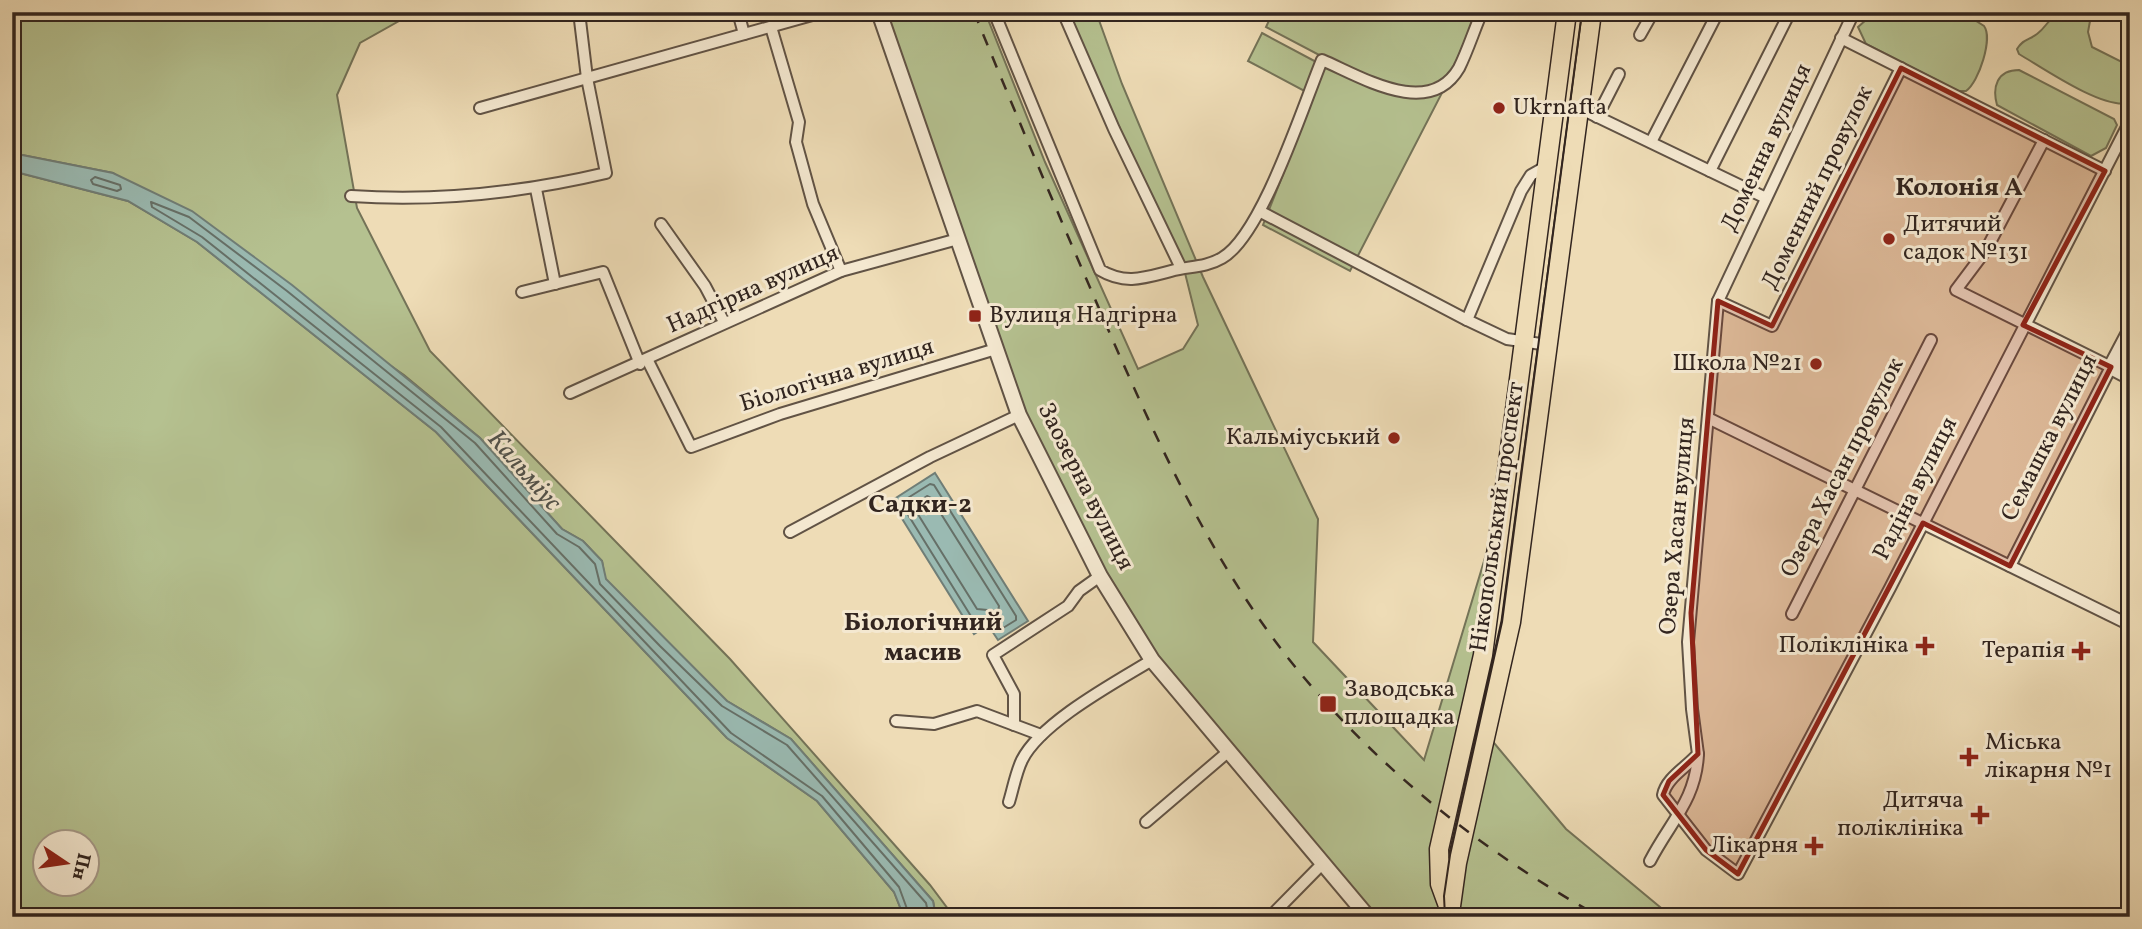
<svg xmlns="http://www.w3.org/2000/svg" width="2142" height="929" font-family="Vollkorn,serif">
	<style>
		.green { fill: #b5c190; stroke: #747358; stroke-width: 2; fill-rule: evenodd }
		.water { fill: #9abab2; stroke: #707e77; stroke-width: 2 }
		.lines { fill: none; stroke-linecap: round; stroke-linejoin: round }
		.shore { stroke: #667068; stroke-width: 2 }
		.minor-casing { stroke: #615345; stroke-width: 14 }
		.tertiary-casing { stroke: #615345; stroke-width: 18 }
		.primary-casing { stroke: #32251f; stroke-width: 21 }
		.minor { stroke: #f4e8d0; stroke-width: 10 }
		.tertiary { stroke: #f4e8d0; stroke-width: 14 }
		.primary { stroke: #eedcb6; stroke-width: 18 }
		.tram { stroke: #32251f; stroke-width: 2 }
		.rail { stroke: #32251f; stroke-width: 2.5; stroke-dasharray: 12 12; stroke-linecap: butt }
		.marked { fill: #8f2418; fill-opacity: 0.2; stroke: #8f2418; stroke-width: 5; stroke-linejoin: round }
		.poi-dot { fill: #8f2418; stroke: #f4e8d0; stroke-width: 2.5 }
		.labels { text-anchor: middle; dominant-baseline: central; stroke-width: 6; stroke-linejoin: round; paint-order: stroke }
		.poi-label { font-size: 24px; fill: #32251f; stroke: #f4e8d0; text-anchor: end }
		.street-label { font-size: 24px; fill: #32251f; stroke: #f4e8d0 }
		.neighbourhood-label { font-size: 26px; font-weight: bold; fill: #32251f; stroke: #f4e8d0 }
		.water-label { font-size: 26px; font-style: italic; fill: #51524b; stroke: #f4e8d0 }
	</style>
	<rect width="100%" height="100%" fill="#eedcb6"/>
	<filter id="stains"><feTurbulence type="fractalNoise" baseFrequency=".00286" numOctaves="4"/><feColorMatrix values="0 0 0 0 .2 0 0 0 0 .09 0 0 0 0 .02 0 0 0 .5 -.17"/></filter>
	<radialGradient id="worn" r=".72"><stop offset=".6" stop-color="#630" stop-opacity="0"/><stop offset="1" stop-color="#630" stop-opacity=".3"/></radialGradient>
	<g class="green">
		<polygon points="12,12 415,12 360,43 337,95 357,208 430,351 730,659 930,885 954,917 936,917 933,901 791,739 727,701 605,579 602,561 583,541 562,529 480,438 404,375 113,173 12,153"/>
		<polygon points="879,12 985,12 1045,162 1138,369 1183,349 1198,325 1184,269 1065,12 1096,12 1122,84 1203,277 1318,519 1313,642 1424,760 1497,518 1479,655 1436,847 1451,917 1368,917 1152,660 1019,415"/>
		<polygon points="1273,12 1477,12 1453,69 1440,82 1423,89 1402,89 1323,57 1266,27"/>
		<path d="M1875,12H1925L1948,16L1962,12L1984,26C1993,38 1979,82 1966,91H1958L1866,44L1858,27Z"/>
		<path d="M2065,12H2081L2090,21L2088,32L2092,47L2130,66L2128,103C2102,109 2043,68 2019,54L2017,49C2023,39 2029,40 2037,34C2049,25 2046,18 2065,12Z"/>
		<polygon points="1262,33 1320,64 1400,96 1424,97 1444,89 1350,271 1263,225 1314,96 1248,61"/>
		<path d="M2019,70L2114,119L2117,125L2106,148L2091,156L1997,105C1992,87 1997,70 2019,70Z"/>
		<path d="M12,171L128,201L197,242L436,432L727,738L817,801L894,892L904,917H12ZM46,842H88V884H46Z"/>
		<polygon points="1489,737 1566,829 1672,917 1458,917 1457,882"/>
	</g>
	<g class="water">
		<polygon points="12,153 113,173 192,211 292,285 480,438 562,529 583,541 602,561 606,579 727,701 791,739 933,901 936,917 904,917 894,892 817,801 727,738 436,432 197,242 128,201 12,171"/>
		<polygon points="935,473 1028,621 998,640 988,625 974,634 891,501"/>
	</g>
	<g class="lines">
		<g class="shore">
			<polygon points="95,177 120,185 121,189 117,191 93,184 91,180"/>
			<polygon points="930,484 934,485 1016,616 1016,620 1003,628 990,618 974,621 902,505 903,501"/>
			<polygon points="927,496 931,498 999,606 998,611 977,609 914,508 915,504"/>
			<polyline points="910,917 899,887 822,796 731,733 441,427 202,237 152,207 151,202 189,217 287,291 475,443 557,534 579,547 595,564 600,584 660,646 722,706 787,745 926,903 929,917"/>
		</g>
		<defs>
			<g id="minor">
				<polyline points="738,12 744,34"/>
				<path d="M994,12L1100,270C1125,285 1144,278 1171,271C1189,266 1205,268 1222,258C1262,235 1303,106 1322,60C1360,76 1429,120 1459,68C1468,50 1474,30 1482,12"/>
				<polyline points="1063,12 1114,129 1181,268"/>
				<path d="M1854,12L1718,301L1688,642L1692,709L1698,754C1687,767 1666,778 1663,795L1706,850L1738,874L1890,588L2130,121"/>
				<polyline points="771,27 799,122 796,142 813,204 841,271"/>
				<polyline points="1640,35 1653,12"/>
				<polyline points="1841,38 2105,171"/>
				<polyline points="480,108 823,12"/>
				<polyline points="1579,108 1766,198"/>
				<polyline points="1597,117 1619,74"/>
				<polyline points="1651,142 1718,12"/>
				<polyline points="1547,166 1531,175 1521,191 1467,320 1507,339 1548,345"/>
				<polyline points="1710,171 1790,12"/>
				<polyline points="536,189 555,284"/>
				<path d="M351,196C439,202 521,193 606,173L587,78L579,12"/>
				<polyline points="1261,212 1467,320"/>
				<polyline points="661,224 705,286 724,322"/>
				<polyline points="522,292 603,272 640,364"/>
				<polyline points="1718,301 1772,326 1901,68"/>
				<polyline points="648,361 691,447 780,414 996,349"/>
				<polyline points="570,393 841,271 958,239"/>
				<polyline points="1708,418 2130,625"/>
				<polyline points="790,532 930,457 1019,415"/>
				<polyline points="2010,566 2111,367 1956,290 1986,250 2044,140"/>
				<polyline points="1792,614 1931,340"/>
				<polyline points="896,721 934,724 977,711 1041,735"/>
				<polyline points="1014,725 1014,694 993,655 1068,606 1079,591 1100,576"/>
				<path d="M1009,802C1013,789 1016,772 1022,760C1041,722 1116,682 1152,660"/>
				<polyline points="1146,822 1229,751"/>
				<path d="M1650,861C1670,822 1696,800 1698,754"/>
				<polyline points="1270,917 1323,863"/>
			</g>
			<g id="tertiary">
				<polyline points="879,12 1019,415 1100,576 1152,660 1368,917"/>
				<polyline points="2130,331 2111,367 2130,377"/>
			</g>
			<g id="primary">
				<polyline points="1451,906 1457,863 1511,622 1592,12"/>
				<polyline points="1452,917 1440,884 1439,849 1483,655 1567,12"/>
			</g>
		</defs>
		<use href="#minor" class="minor-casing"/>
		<use href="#tertiary" class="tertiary-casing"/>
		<use href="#primary" class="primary-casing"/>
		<use href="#minor" class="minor"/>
		<use href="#tertiary" class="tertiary"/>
		<use href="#primary" class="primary"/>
		<polyline class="tram" points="1445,917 1444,896 1450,855 1502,622 1582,12"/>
		<path class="rail" d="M974,12C1016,115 1060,218 1104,320C1155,437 1209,557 1288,658C1374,766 1480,850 1600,917"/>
	</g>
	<path class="marked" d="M1901,68L2105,171L2023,325L2111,367L2010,566L1923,523L1738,874L1706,850L1663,795L1669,781L1698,754L1691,613L1718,301L1772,326Z"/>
	<g class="poi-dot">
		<circle cx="1499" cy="108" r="7"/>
		<circle cx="1889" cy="239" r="7"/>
		<rect x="968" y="309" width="14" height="14" rx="3.5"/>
		<circle cx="1816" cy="364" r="7"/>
		<circle cx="1394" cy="438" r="7"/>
		<path d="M1921.5 635.5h7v7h7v7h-7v7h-7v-7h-7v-7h7z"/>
		<path d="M2077.5 640.5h7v7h7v7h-7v7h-7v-7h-7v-7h7z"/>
		<rect x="1319" y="695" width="18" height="18" rx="3.5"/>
		<path d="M1965.5 746.5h7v7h7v7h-7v7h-7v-7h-7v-7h7z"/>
		<path d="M1976.5 804.5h7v7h7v7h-7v7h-7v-7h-7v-7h7z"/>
		<path d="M1810.5 835.5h7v7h7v7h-7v7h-7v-7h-7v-7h7z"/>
	</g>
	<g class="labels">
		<g class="poi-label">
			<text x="1513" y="108" text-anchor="start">Ukrnafta</text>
			<text x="1903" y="225" text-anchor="start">Дитячий<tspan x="1903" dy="28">садок №131</tspan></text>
			<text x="989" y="316" text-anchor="start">Вулиця Надгірна</text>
			<text x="1802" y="364">Школа №21</text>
			<text x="1380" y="438">Кальміуський</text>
			<text x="1909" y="646">Поліклініка</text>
			<text x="2065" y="651">Терапія</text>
			<text x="1344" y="690" text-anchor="start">Заводська<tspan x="1344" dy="28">площадка</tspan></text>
			<text x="1985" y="743" text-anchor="start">Міська<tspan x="1985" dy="28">лікарня №1</tspan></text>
			<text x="1964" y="801">Дитяча<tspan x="1964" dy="28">поліклініка</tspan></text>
			<text x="1798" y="846">Лікарня</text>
		</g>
		<g class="street-label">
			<text transform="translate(1767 148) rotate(-65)">Доменна вулиця</text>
			<text transform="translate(1818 188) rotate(-64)">Доменний провулок</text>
			<text transform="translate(753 290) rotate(-24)">Надгірна вулиця</text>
			<text transform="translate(837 376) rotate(-17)">Біологічна вулиця</text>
			<text transform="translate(2050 438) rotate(-63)">Семашка вулиця</text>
			<text transform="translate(1843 468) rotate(-63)">Озера Хасан провулок</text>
			<text transform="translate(1085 487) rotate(63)">Заозерна вулиця</text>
			<text transform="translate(1916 489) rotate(-63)">Радіна вулиця</text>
			<text transform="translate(1498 517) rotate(-82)">Нікопольський проспект</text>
			<text transform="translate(1678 526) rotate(-85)">Озера Хасан вулиця</text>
		</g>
		<g class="neighbourhood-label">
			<text x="1959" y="188">Колонія А</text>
			<text x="920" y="505">Садки-2</text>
			<text x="923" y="623">Біологічний<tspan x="923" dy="30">масив</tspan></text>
		</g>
		<g class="water-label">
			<text transform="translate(524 471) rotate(49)">Кальміус</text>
		</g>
	</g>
	<rect width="2142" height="929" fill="none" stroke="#eedcb6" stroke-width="42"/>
	<rect x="14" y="14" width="2114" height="901" fill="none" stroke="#32251f" stroke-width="3.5"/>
	<rect x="21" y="21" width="2100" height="887" fill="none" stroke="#32251f" stroke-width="2"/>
	<g transform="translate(66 863) rotate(103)"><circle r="33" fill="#f4e8d0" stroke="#a69a89" stroke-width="2"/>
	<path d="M0-5L12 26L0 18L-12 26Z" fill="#8f2418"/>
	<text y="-10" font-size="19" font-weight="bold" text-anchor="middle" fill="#32251f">Пн</text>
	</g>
	<rect width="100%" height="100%" filter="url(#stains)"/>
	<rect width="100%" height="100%" fill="url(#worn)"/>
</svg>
